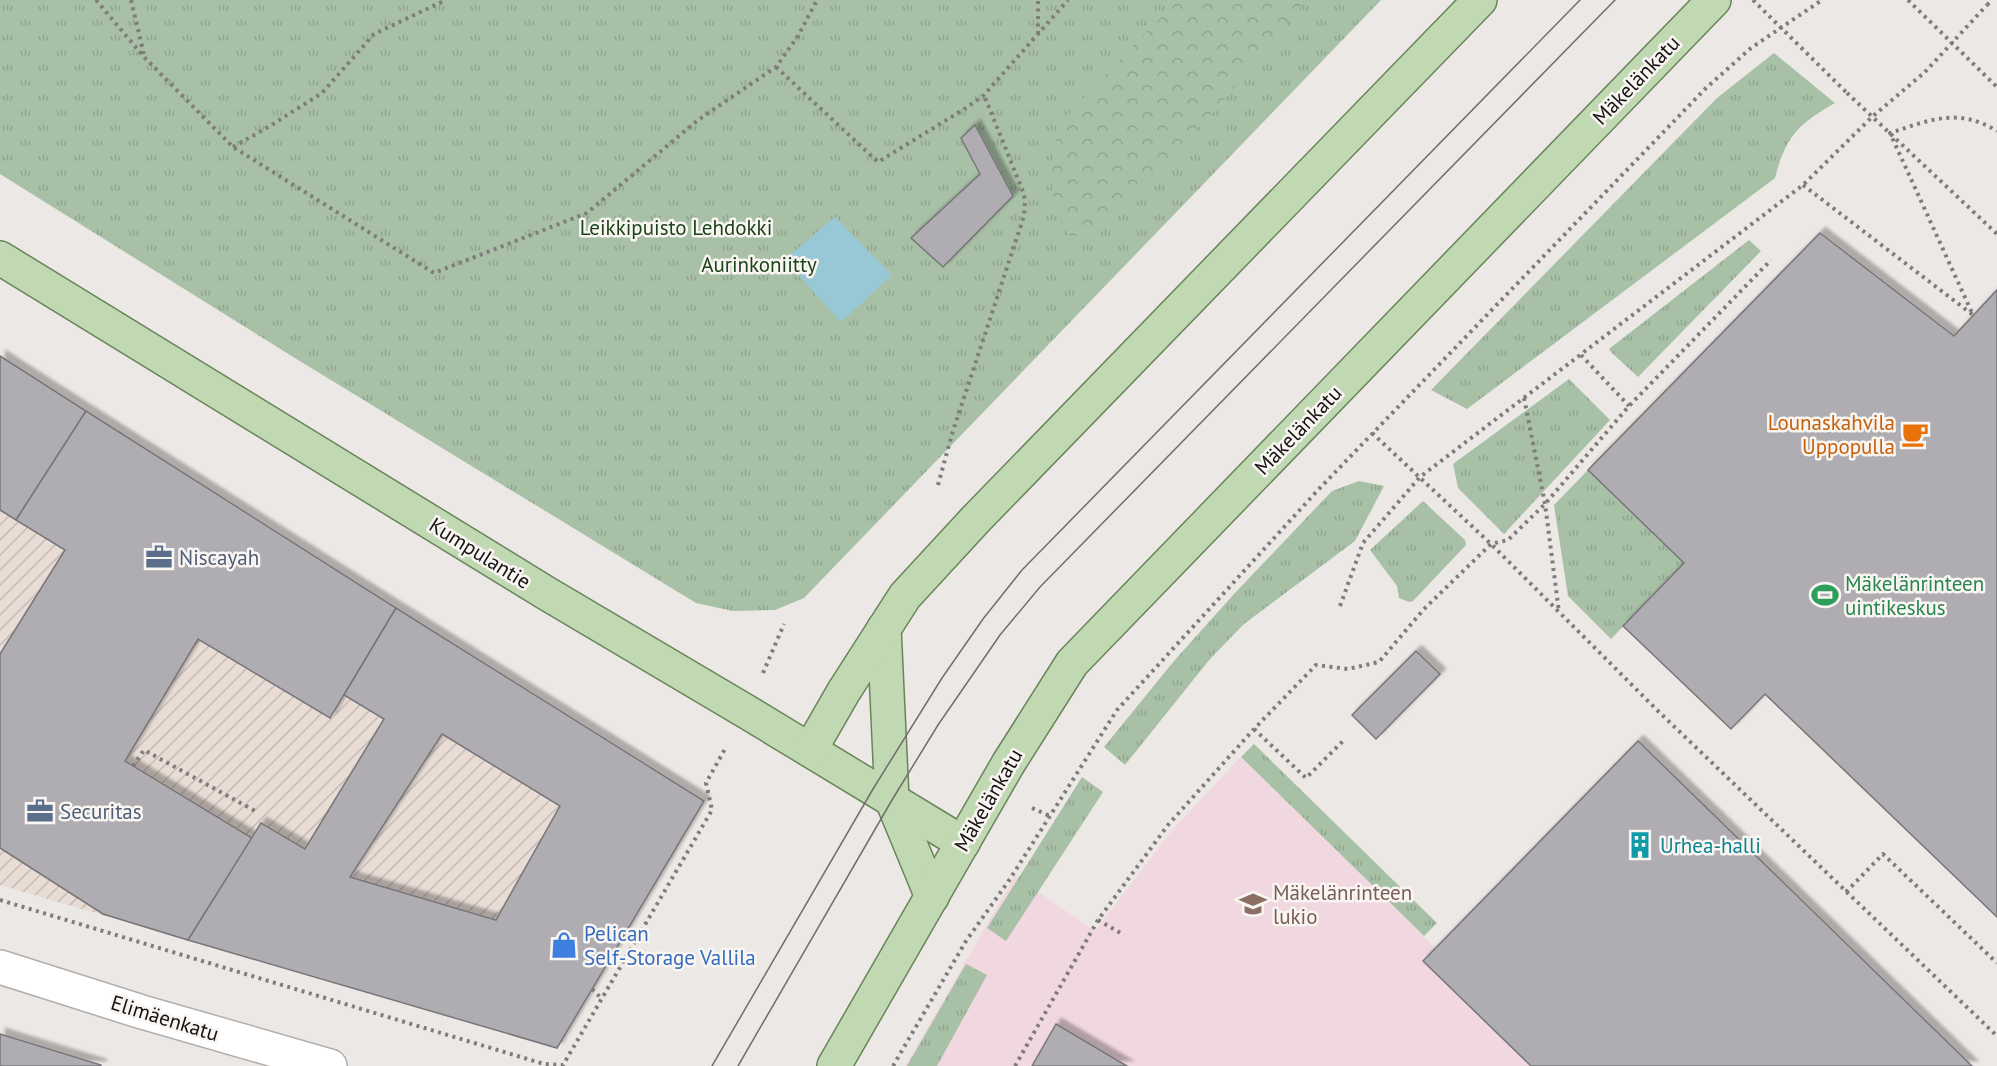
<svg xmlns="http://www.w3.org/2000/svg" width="1997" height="1066" font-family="'PT Sans',sans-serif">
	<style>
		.industrial { fill: url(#industrial-furrows) }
		.education { fill: #f1d7df }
		.grass { fill: url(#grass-tufts) }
		.forest { fill: url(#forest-crowns) }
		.water { fill: #98c7d5 }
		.building { fill: #afadb1; stroke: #777679; stroke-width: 1.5; fill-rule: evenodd; filter: url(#shadow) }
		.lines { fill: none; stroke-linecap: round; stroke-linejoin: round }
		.minor-casing { stroke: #b2aeab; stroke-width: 36 }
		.major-casing { stroke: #69845a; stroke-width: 36 }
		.path { stroke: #7f7c7a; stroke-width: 4; stroke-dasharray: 3 4.5; stroke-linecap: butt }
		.minor { stroke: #fff; stroke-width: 33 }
		.major { stroke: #c0d9b3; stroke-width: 33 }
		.tram { stroke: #716e6c; stroke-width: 1.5 }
		.path-bridge { stroke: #7f7c7a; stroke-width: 4; stroke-dasharray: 3 4.5; stroke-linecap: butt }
		.labels { text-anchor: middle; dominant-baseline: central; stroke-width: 5; stroke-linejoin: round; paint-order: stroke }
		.street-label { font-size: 21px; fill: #161413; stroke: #f9f5f2 }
		.park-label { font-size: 21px; fill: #1a4319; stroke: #f9f5f2 }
		.food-label { font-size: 21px; fill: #c56008; stroke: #f9f5f2; text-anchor: end }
		.service-label { font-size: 21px; fill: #4e5e75; stroke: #f9f5f2; text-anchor: start }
		.leisure-label { font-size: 21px; fill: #27864d; stroke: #f9f5f2; text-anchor: start }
		.culture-label { font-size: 21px; fill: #0d838f; stroke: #f9f5f2; text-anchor: start }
		.education-label { font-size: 21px; fill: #785e54; stroke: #f9f5f2; text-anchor: start }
		.shop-label { font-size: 21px; fill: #366cbe; stroke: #f9f5f2; text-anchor: start }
	</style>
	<defs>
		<pattern id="industrial-furrows" width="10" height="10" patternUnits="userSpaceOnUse" patternTransform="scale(1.5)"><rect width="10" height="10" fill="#e8dcd5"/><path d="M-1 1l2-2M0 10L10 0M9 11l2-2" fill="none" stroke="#c6bcb6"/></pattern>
		<pattern id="grass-tufts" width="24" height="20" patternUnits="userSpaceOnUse" patternTransform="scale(1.5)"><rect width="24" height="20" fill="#a8c0a6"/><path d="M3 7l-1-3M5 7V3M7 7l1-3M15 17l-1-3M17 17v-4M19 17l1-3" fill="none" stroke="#90a48e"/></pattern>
		<pattern id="forest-crowns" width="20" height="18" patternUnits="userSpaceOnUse" patternTransform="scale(1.5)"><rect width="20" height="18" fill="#a8c0a6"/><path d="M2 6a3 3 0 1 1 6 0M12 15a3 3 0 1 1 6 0" fill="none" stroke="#90a48e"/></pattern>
		<filter id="shadow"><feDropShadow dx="5.5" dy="-5.5" stdDeviation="1.5" flood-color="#0004"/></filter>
	</defs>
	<rect width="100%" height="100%" fill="#ece8e5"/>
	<polygon class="industrial" points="0,356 396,608 704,801 557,1048 0,885"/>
	<polygon class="education" points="1241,757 1435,948 1423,961 1531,1066 905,1066 1015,876 1095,931 1173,829"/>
	<g class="grass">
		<polygon points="0,0 1381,0 804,598 775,610 733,611 696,603 290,355 0,174"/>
		<path d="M1774,53L1835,103C1798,124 1786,136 1775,178L1467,409L1431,390L1717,98Z"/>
		<polygon points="1749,240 1761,251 1638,377 1612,353 1609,349"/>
		<polygon points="1569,379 1610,420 1504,534 1458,488 1453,464"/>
		<polygon points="1588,470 1684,563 1611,639 1568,596 1554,505"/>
		<polygon points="1359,481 1384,486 1355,541 1244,624 1210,659 1125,765 1104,747 1174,661 1234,594 1332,491"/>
		<polygon points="1423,501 1465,540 1466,545 1413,601 1409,602 1399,598 1397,586 1370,550"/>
		<polygon points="1254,744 1437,923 1424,936 1241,757"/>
		<polygon points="1082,777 1103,792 1006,941 987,928"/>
		<polygon points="966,964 987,975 937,1066 907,1066"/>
	</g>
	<polygon class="forest" points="1179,0 1307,0 1212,114 1111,214 1071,239 1054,210 1052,160 1059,125 1136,42"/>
	<polygon class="water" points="835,217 892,275 841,322 784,260"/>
	<g class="building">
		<polygon points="975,125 1013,196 943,267 911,238 980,174 961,138"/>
		<polygon points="1820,233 1954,336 1997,290 1997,917 1765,694 1731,729 1623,626 1684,563 1588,470"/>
		<polygon points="0,356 86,411 16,520 0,510"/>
		<polygon points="86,411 396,608 330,718 198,639 125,761 252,838 188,940 103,914 0,848 0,654 65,550 16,520"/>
		<path d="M396,608L704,801L557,1048L188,940L261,823L305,849L384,719L344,695ZM442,734L560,806L496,920L350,877Z"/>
		<polygon points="1416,651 1440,674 1376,739 1352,715"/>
		<polygon points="1638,741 1972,1066 1531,1066 1423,961"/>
		<polygon points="1056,1024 1127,1066 1032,1066"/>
		<polygon points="0,1034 101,1065 101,1066 0,1066"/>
	</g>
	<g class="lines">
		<defs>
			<polyline id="minor" points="0,967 142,1012 330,1066"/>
			<g id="major">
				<polyline points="0,258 546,593 747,712 963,843"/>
				<polyline points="884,628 892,800 932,897"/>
				<polyline points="810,750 844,691 905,596 976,519 1480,0"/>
				<polyline points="834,1066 1008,764 1072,663 1714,0"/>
			</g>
		</defs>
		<use href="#minor" class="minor-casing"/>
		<use href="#major" class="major-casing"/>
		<g class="path">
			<polyline points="96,0 144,57 233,147 434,273 587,213 698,120 776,67 798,36 817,0"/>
			<polyline points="131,0 144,55"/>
			<polyline points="1908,0 1997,87"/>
			<polyline points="1987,5 1992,0"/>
			<polyline points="1038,34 1038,0"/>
			<polyline points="776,67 878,162 966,108 984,95 1068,0"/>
			<polyline points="1847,93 1997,234"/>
			<polyline points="233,147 270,126 322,93 374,34 446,0"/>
			<path d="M1803,185L1973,315L1890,133C1930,120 1958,107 1997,131"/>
			<polyline points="1581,355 1629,406"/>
			<polyline points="1524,398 1545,504 1559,612"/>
			<polyline points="1372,433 1491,544 1658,711 1997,1036"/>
			<polyline points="938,485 952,434 1024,216 1025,202 1024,194 984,95"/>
			<polyline points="1340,606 1363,543 1420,477 1803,185 1872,117 1925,72"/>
			<polyline points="763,673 784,624"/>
			<polyline points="1254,729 1306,778 1343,741"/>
			<polyline points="133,766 144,750 257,812"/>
			<polyline points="1032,808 1050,816"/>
			<polyline points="1846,892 1883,854 1997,963"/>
			<polyline points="0,900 544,1064 563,1065 712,810 706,783 725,749"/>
			<polyline points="1098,920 1124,935"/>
			<polyline points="592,989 602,999"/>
			<polyline points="893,1066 966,941 1010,879 1117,710 1318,490 1706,88 1751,48 1822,0"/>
			<polyline points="1015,1066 1098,920 1168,825 1254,729 1316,665 1348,669 1379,662 1424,609 1491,544 1508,540 1545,504 1629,406 1771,260"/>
		</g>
		<use href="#minor" class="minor"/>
		<use href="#major" class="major"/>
		<g class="tram">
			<polyline points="712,1066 873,789 942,678 983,619 1022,570 1580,0"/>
			<polyline points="738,1066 892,800 938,725 1000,635 1040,587 1615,0"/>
		</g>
		<g class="path-bridge">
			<polyline points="1753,0 1847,93"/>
			<polyline points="1925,72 1987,5"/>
		</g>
	</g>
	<defs>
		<symbol id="cafe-bare" viewBox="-9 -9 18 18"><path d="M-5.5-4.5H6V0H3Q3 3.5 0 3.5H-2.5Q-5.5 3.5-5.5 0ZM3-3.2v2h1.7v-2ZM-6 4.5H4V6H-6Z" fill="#e8710a" stroke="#f9f5f2" stroke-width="2.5" paint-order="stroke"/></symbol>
		<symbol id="office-bare" viewBox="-9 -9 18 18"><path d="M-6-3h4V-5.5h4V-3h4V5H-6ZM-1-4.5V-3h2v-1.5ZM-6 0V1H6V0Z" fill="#5c6f8a" stroke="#f9f5f2" stroke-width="2.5" paint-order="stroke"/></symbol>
		<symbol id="stadium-bare" viewBox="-9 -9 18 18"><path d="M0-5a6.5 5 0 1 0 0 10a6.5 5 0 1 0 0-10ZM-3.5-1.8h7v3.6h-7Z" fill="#2e9e5b" stroke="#f9f5f2" stroke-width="2.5" paint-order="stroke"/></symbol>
		<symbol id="building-bare" viewBox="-9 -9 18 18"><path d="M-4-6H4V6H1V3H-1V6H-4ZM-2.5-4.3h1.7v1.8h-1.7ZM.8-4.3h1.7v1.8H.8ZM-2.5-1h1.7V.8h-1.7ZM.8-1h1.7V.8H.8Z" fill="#0f9aa8" stroke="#f9f5f2" stroke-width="2.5" paint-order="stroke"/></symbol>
		<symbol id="school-bare" viewBox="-9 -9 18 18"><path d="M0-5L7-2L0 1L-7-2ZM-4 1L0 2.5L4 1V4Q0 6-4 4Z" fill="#8d6e63" stroke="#f9f5f2" stroke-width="2.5" paint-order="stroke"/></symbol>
		<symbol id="shop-bare" viewBox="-9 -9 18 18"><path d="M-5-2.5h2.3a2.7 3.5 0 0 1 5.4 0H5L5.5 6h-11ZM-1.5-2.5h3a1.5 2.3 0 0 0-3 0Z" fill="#3f7fe0" stroke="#f9f5f2" stroke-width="2.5" paint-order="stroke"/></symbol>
	</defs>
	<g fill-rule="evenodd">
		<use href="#cafe-bare" x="1896" y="415" width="38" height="38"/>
		<use href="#office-bare" x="140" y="538" width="38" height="38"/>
		<use href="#stadium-bare" x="1806" y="576" width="38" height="38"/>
		<use href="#office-bare" x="21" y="792" width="38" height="38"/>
		<use href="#building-bare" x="1621" y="826" width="38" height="38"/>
		<use href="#school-bare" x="1234" y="885" width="38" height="38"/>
		<use href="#shop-bare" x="545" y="926" width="38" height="38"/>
	</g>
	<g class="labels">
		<g class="street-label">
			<text transform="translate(1636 80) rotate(-46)">Mäkelänkatu</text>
			<text transform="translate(1298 430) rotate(-46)">Mäkelänkatu</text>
			<text transform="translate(480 553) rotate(32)">Kumpulantie</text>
			<text transform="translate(988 800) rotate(-60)">Mäkelänkatu</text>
			<text transform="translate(165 1018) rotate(17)">Elimäenkatu</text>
		</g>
		<g class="park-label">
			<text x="676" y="227">Leikkipuisto Lehdokki</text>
			<text x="759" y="264">Aurinkoniitty</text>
		</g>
		<g class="food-label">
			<text x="1895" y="422">Lounaskahvila<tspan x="1895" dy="24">Uppopulla</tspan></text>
		</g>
		<g class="service-label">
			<text x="179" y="557">Niscayah</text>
			<text x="60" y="811">Securitas</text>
		</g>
		<g class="leisure-label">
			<text x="1845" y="583">Mäkelänrinteen<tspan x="1845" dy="24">uintikeskus</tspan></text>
		</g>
		<g class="culture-label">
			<text x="1660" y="845">Urhea-halli</text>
		</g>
		<g class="education-label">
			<text x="1273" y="892">Mäkelänrinteen<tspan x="1273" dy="24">lukio</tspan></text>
		</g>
		<g class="shop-label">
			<text x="584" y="933">Pelican<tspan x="584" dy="24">Self-Storage Vallila</tspan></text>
		</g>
	</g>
</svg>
